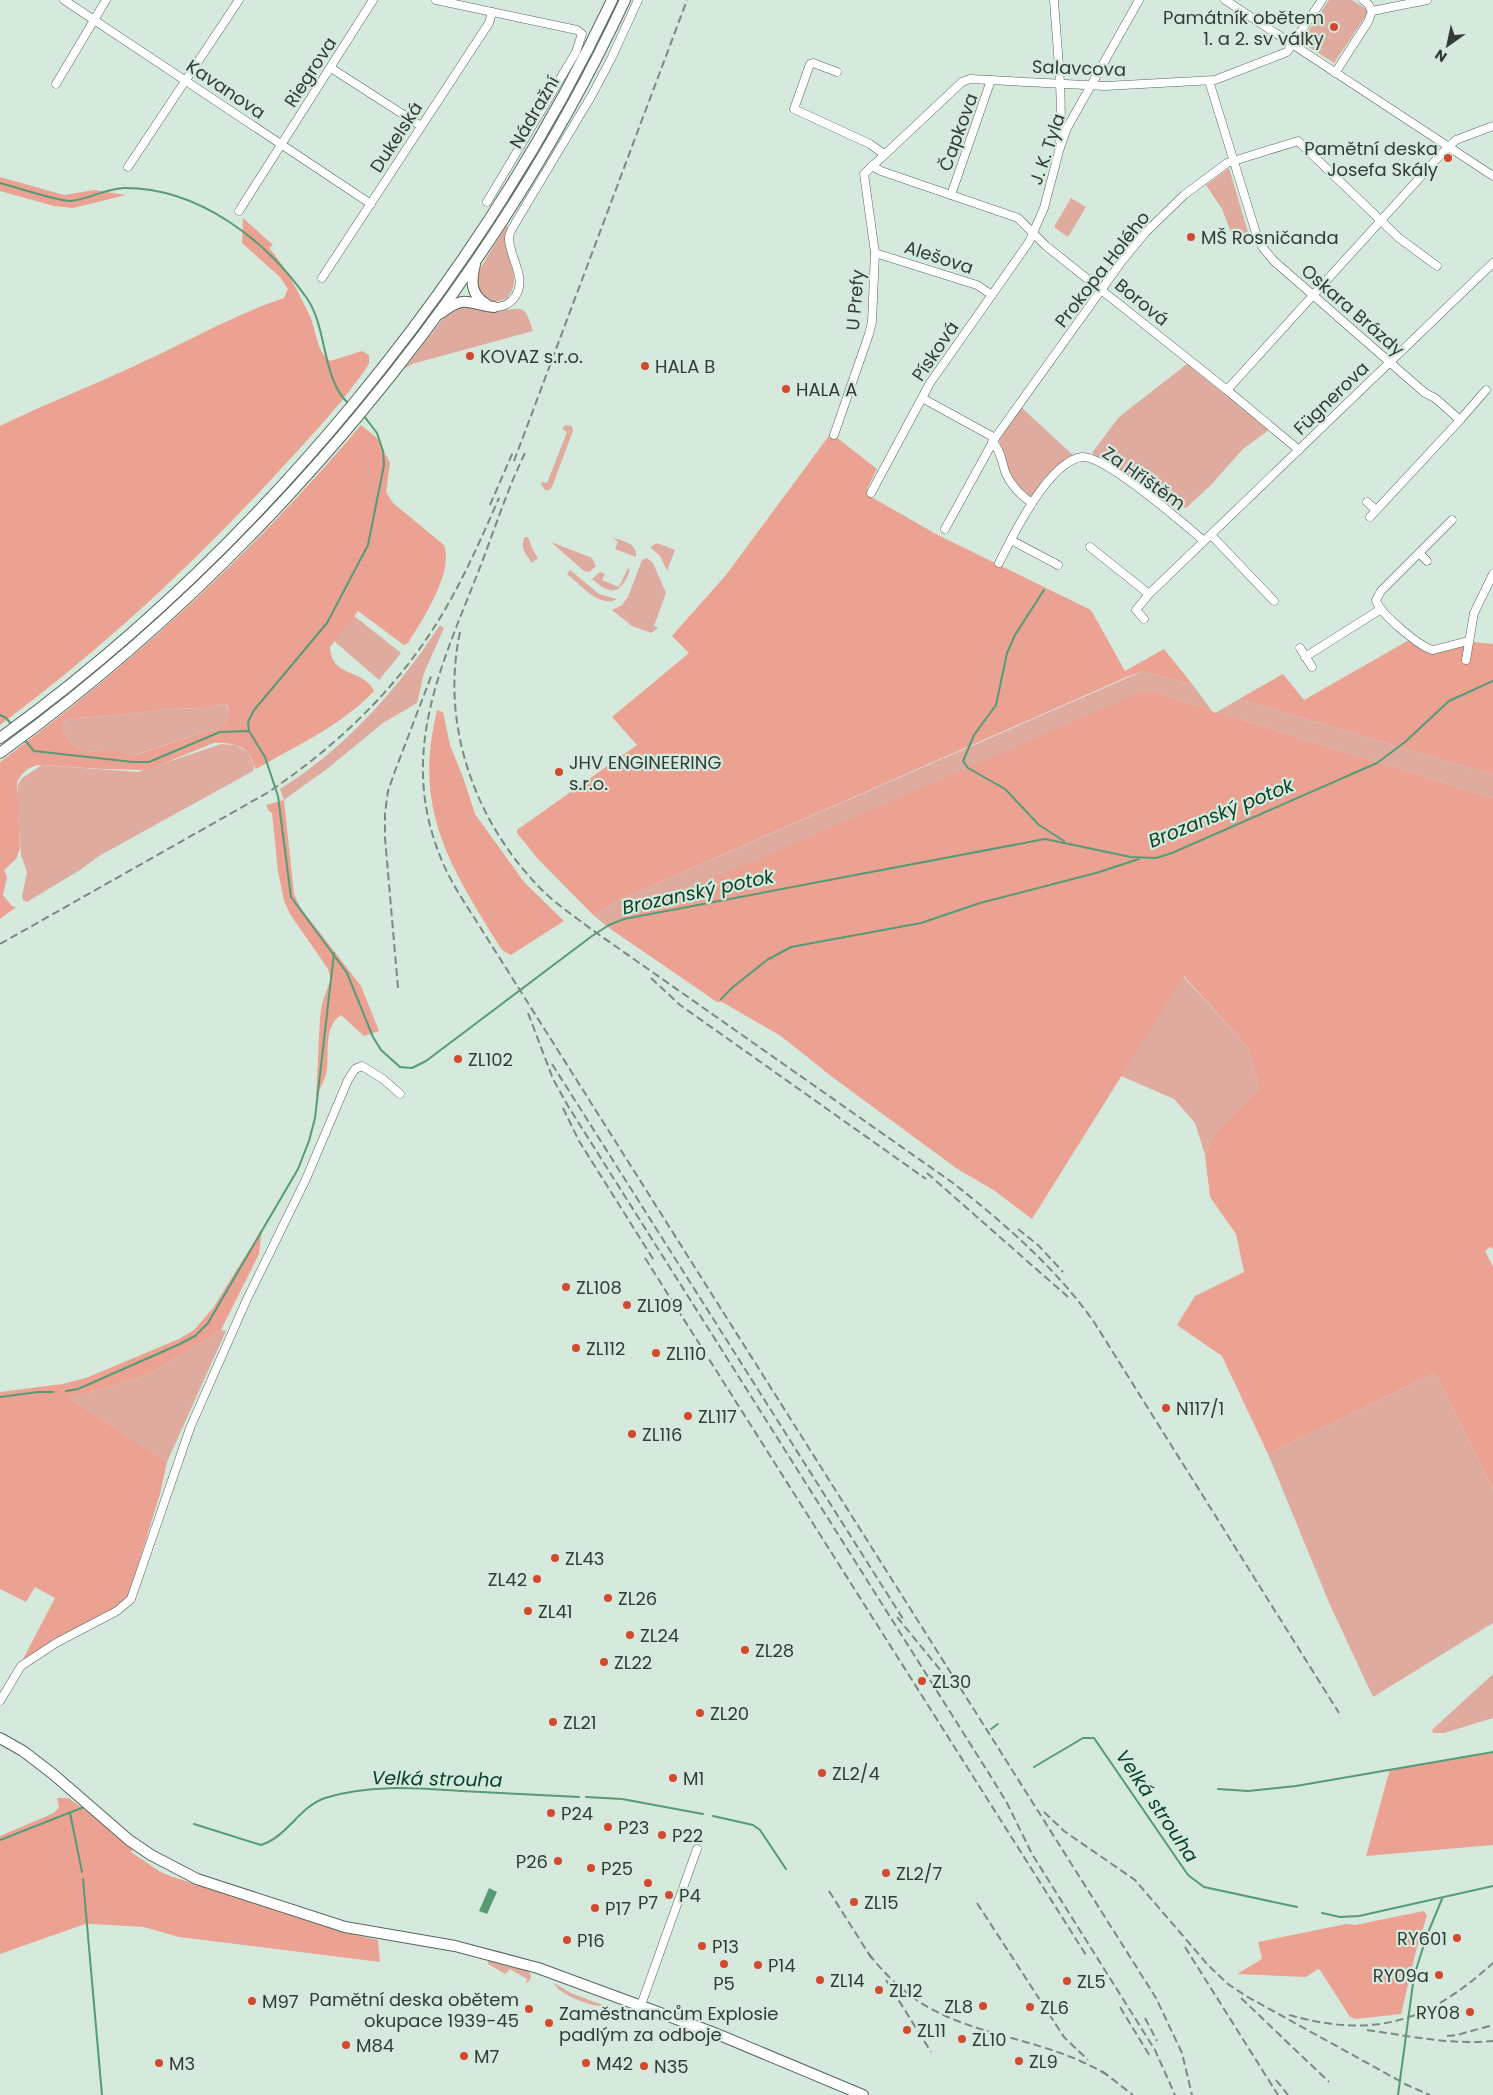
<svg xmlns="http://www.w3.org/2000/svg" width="1493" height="2095" font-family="Poppins,sans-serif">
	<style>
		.green { fill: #dfab9f }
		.forest { fill: #eba292; fill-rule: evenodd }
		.water { fill: #559b76 }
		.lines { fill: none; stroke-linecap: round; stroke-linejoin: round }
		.stream { stroke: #559b76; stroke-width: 2 }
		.minor-casing { stroke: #55675c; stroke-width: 9 }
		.major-casing { stroke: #55675c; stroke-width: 12 }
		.minor { stroke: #fff; stroke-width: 8 }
		.major { stroke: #fff; stroke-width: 10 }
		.rail { stroke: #7b8980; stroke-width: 2; stroke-dasharray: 8 4; stroke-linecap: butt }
		.poi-dot { fill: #d3482e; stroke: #d5eadd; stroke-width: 2 }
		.labels { text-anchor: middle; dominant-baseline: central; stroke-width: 4.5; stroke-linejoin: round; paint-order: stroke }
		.poi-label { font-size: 18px; fill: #333b36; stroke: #d5eadd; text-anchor: start }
		.street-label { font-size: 18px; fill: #333b36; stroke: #d5eadd }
		.water-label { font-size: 19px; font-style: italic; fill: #084229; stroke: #d5eadd }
	</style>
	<rect width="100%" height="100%" fill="#d5eadd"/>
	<g class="green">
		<polygon points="1329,0 1352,0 1369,11 1334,63 1301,42"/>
		<polygon points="1229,168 1248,232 1235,243 1222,209 1206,185"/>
		<polygon points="1071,198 1086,207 1068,237 1054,227"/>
		<path d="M506,226L508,227C500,251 526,277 507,298C494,305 487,299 477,291L478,272Z"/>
		<path d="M461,304C472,306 485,312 496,311C521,310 524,300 533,331L412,364L404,369L446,315Z"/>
		<polygon points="1187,364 1269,430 1243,449 1209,487 1186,508 1165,501 1092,453 1119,417"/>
		<polygon points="1021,407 1075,457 1031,497 1027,496 1010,477 1001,452 999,440"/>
		<polygon points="565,425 572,426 573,431 552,487 549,490 545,490 541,484 542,482 547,483 567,432 562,429"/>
		<path d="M525,537H528L533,550L538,558L532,563C526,554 519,547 525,537Z"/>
		<path d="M612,537C622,541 638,543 636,557L615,549L618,542Z"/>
		<polygon points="551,542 592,558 596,566 589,572 584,571"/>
		<polygon points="657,543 675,550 667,571 660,556 650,547"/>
		<polygon points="647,558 653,563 666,593 654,626 658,628 651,633 632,626 612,610 622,605 628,597 642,560"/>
		<path d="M628,568L630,570C620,596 611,595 592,579L600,572L605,574L602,580L619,587Z"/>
		<path d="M570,570L599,594L617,599C600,609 580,584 567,574Z"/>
		<polygon points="353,615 401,653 379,680 334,641"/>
		<path d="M440,625L444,628L424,673L417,703L383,723L327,769L284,800L280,789C347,747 397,690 440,625Z"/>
		<polygon points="1143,671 1193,685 1212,711 1155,692 637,912 609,928 593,915 617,901"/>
		<polygon points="1239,699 1493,775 1493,798 1217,712"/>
		<path d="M220,704L226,705L229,712L225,722L218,730L203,732L135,755C127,755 118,750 112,750C109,749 105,752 101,752C85,753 71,748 64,733C62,727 62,724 67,719L127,714L174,708L206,709Z"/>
		<polygon points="221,744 235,745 248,752 254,766 253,771 99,856 80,870 27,902 23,900 22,896 27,872 21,855 17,797 18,784 22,778 42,765 138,772"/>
		<polygon points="1183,976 1249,1049 1259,1088 1213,1135 1205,1155 1195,1123 1174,1099 1121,1076"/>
		<polygon points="221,1330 226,1331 167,1462 70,1398 148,1375"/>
		<polygon points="1435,1373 1493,1490 1493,1623 1373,1697 1330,1605 1268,1454"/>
		<polygon points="1493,1674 1493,1718 1444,1733 1433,1733 1432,1730 1434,1728"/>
		<polygon points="488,1960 528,1970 531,1976 530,1980 526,1984 527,1979 510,1969 505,1974 488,1964"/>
		<path d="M554,1983L571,1993L605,2006C593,2008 558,1994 554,1983Z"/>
	</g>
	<g class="forest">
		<polygon points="0,177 64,195 94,190 126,195 73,208 54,206 0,191"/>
		<path d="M243,218L273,245L269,248C287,268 298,292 310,316C316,330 317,353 330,361L362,351L369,355V364C343,403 311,436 279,471C194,564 101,650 0,725V426C49,402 99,383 147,360C192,339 236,314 284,298L288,289L280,277L242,243Z"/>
		<path d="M361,425L377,438L390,463L386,492L393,503L444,545C454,573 422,620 408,643L404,645L358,611L330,647C331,678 363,668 374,691C342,725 296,746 256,769C253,764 252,758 249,754C243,744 224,742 214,743L147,770L103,769L42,765C30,765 22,772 17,782L20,848L16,859L4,870L7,877L3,895L12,906L16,907L0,919V762C132,664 255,551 361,425ZM220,704L227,705L229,712L225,722L218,730L203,732L136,755C127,755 119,750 112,750C109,749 105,752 101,752C85,753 71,748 64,733C62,727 62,723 67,719L127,714L174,708L206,709Z"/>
		<polygon points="831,433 877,469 867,489 873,498 936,534 1091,610 1125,671 1164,649 1193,685 1143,671 1129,676 617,901 593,915 538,859 517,833 517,830 637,745 612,717 689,653 672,636 726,575"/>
		<polygon points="1411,639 1424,651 1433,653 1474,642 1493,644 1493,775 1239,699 1283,674 1304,700"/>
		<polygon points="1141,692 1155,692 1212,711 1215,713 1217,712 1493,798 1493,1249 1490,1247 1485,1251 1493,1267 1493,1490 1435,1373 1268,1454 1222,1356 1177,1325 1195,1296 1244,1272 1236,1234 1210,1197 1205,1155 1213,1135 1259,1088 1249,1049 1184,976 1032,1219 995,1191 956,1168 831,1076 781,1036 722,1002 717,1002 609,928 637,912"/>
		<path d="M437,710L443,712L450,745L464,780L475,814L524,882L564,921L511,955L502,950C463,887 423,830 430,752C431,738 434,724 437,710Z"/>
		<path d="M284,800L294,894L300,907L361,986L379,1031L364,1036L341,1015C324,1026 329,1051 327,1069C326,1079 319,1089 316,1098L320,1017L322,1004L330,981V976L328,969L290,914L284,901L278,871L272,813L269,811L266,805Z"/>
		<polygon points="262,1229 259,1254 221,1330 148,1375 70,1398 167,1462 160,1494 127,1601 23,1659 55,1598 35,1587 26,1602 0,1589 0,1392 63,1384 86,1378 179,1339 194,1330 213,1308"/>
		<polygon points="1493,1753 1493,1845 1366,1856 1390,1769"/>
		<polygon points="57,1798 68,1798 91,1814 133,1848 131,1852 159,1871 170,1876 342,1932 378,1940 380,1962 179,1937 144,1927 91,1924 85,1924 0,1954 0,1836 54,1813 59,1807"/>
		<polygon points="1424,1911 1427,1916 1417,1947 1401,2014 1356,2019 1350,2017 1320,1970 1318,1969 1306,1977 1237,1974 1262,1959 1258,1942 1346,1924 1355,1925"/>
	</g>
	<polygon class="water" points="489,1888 497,1892 487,1914 479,1911"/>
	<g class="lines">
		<g class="stream">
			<path d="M0,183C15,187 57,201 70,201C88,200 106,188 125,188C198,188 265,239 306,297C328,327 321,379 349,404"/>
			<polyline points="1044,590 1015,635 1007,653 996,705 974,735 963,761 968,768 1005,789 1039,825 1064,841"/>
			<polyline points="0,715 6,718 12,725"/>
			<polyline points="249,731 248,722 254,710 327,623 368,545 384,465 383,451 377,433 364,416"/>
			<polyline points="23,738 34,751 133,762 149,762 220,732 249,731 265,757 278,796 291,897 347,973 373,1037 381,1050 400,1067 412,1068 426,1061 592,936 609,925 624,919 1045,839 1131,857 1156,858 1172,853 1377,763 1405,742 1449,701 1493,681"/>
			<polyline points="721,999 733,987 767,960 791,947 921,923 980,903 1096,873 1139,859"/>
			<polyline points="66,1391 78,1389 180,1344 195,1336 208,1323 298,1169 309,1141 315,1118 334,953"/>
			<polyline points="0,1397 38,1392 53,1392"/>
			<polyline points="991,1729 998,1724"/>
			<polyline points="1034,1767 1083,1738 1094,1738 1188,1875 1204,1887 1297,1907"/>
			<polyline points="1218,1789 1248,1791 1296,1786 1493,1752"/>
			<polyline points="586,1797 622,1799 703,1814"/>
			<polyline points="70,1813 82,1872"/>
			<polyline points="713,1816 753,1825 760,1830 786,1869"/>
			<path d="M194,1824L261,1845C287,1837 299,1807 325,1798C369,1784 416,1788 461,1791C500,1793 540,1795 579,1797"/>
			<polyline points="0,1840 84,1807"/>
			<polyline points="83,1879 102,2095"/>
			<polyline points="1322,1913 1340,1917 1359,1916 1493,1886"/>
			<polyline points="1398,2095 1414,1976 1427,1935 1442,1899"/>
		</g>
		<defs>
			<g id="minor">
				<polyline points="64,0 371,204"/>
				<polyline points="436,0 577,30 582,34 576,52 487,202"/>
				<path d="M1054,0C1057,47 1063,94 1060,141"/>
				<polyline points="1225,0 1493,176"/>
				<polyline points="1363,0 1368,4 1372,11"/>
				<polyline points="1372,11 1427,0"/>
				<polyline points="331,68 421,126"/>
				<polyline points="837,72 813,63 810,64 794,109 870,144 884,154"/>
				<polyline points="1335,73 1368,22 1372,11"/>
				<polyline points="1209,81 1256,233 1263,248 1274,261 1425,393 1435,398 1460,420 1370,517"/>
				<polyline points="56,84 106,0"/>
				<polyline points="872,166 881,171 1018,218 1046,246 1227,390 1299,450"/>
				<polyline points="128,167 239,0"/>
				<polyline points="951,195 991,80"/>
				<polyline points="239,211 373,0"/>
				<polyline points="875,253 977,285 992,295"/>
				<polyline points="322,278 489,23 492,12"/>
				<path d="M494,307C502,307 509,305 514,298C529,279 509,258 509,238C509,234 511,231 513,227L592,95L612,57L638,0"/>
				<polyline points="1227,390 1444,151 1456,140 1493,126"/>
				<polyline points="922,398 995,438"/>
				<polyline points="1460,420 1486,390"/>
				<polyline points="834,435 869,334 872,322 875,253 864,174 962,82 970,79 1105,86 1215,80 1287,52 1322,0"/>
				<path d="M992,442C1001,449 1002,464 1006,474C1012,486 1021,496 1032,503"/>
				<polyline points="871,493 930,383 1029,242 1044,208 1059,151 1067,128 1139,0"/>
				<polyline points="1367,502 1376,510"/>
				<path d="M1452,520L1381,591L1376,600C1379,613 1420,647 1433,650L1468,641"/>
				<polyline points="945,529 995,438 1122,261 1146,232 1184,195 1227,163 1298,141 1399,238 1437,266"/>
				<polyline points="1211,535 1274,601"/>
				<polyline points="1011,540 1058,565"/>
				<polyline points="1090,547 1149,594"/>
				<polyline points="1419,553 1427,561"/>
				<path d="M999,563C1013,535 1049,461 1082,457C1105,455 1184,524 1204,541"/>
				<polyline points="1144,619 1136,610 1149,594 1493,263"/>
				<polyline points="1300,648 1312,667"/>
				<polyline points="1305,657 1381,609"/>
				<polyline points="1466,660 1474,613 1493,574"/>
				<polyline points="0,1701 21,1666 56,1643 117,1611 131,1599 190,1428 247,1299 306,1179 348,1080 355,1069 362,1066 383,1079 400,1094"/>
				<polyline points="641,2005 697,1849"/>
			</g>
			<g id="major">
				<path d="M475,264C471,281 470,294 486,304"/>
				<path d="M441,313C466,294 467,304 494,307"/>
				<path d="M0,738C254,554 478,284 612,0"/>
				<path d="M0,753C260,564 489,292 625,0"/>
				<polyline points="0,1738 23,1751 53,1774 129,1840 151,1855 197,1879 345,1927 455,1946 538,1968 717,2034 863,2095"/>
			</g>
		</defs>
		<use href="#minor" class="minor-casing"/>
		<use href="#major" class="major-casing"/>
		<use href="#minor" class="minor"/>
		<use href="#major" class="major"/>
		<g class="rail">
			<path d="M525,453C505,494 492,538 475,580C438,673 400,756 440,856C449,879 462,899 475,919L1156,1998L1182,2053L1192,2095"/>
			<polyline points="514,461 687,0"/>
			<polyline points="490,505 513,452"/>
			<path d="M460,632C440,725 475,822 541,889C556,904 574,916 591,929L953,1183C1005,1224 1056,1268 1094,1322L1339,1713"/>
			<path d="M0,944L267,793C337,746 396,690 440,618C463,580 481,539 499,498"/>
			<polyline points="651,978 680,1005 926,1179"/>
			<polyline points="398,988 385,838 385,813 388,791 395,771 432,674"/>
			<polyline points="528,1013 553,1079 568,1106 993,1780 1007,1803 1032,1854 1155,2050 1175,2095"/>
			<polyline points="552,1064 905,1622"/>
			<polyline points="563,1108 579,1141 655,1262"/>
			<polyline points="927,1173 1068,1297"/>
			<polyline points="1018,1229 1038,1245 1063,1272"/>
			<polyline points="645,1258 1086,1955"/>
			<polyline points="897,1617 946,1677"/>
			<polyline points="1044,1812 1064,1831 1135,1880 1208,1965 1228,1984 1246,1996 1407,2085 1430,2095"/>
			<polyline points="829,1891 872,1959"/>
			<polyline points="977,1903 1064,2037 1088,2060"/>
			<polyline points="1185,1947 1278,2095"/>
			<path d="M869,1954C883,1972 899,1988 918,2001C974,2038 1048,2038 1107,2075"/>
			<polyline points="886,1980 931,2052"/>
			<polyline points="1241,1998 1329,2082"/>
			<polyline points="1120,2007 1151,2058"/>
			<path d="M1289,2015C1375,2039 1428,2022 1493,1963"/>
			<polyline points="1145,2018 1157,2041"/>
			<path d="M1367,2030C1409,2036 1451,2045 1493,2041"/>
			<polyline points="1447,2036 1457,2035 1493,2025"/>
			<polyline points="1102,2071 1133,2095"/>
			<polyline points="1276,2080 1288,2095"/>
		</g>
	</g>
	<g class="poi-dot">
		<circle cx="1334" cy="27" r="5"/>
		<circle cx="1448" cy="158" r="5"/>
		<circle cx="1191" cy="237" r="5"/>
		<circle cx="470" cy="356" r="5"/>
		<circle cx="645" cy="366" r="5"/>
		<circle cx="786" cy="389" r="5"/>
		<circle cx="559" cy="772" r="5"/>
		<circle cx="458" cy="1059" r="5"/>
		<circle cx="566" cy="1287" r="5"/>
		<circle cx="627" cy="1305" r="5"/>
		<circle cx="576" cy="1348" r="5"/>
		<circle cx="656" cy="1353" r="5"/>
		<circle cx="1166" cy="1408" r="5"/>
		<circle cx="688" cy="1416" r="5"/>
		<circle cx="632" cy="1434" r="5"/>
		<circle cx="555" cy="1558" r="5"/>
		<circle cx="537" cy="1579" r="5"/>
		<circle cx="608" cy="1598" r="5"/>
		<circle cx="528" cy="1611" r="5"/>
		<circle cx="630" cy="1635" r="5"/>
		<circle cx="745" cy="1650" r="5"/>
		<circle cx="604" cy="1662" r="5"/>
		<circle cx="922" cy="1681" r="5"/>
		<circle cx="700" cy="1713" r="5"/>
		<circle cx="553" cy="1722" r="5"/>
		<circle cx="822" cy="1773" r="5"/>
		<circle cx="673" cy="1778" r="5"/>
		<circle cx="551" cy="1813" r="5"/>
		<circle cx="608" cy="1827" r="5"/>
		<circle cx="662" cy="1835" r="5"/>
		<circle cx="558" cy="1861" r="5"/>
		<circle cx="591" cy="1868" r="5"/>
		<circle cx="886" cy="1873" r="5"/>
		<circle cx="648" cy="1883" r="5"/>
		<circle cx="669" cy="1895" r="5"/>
		<circle cx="854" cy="1902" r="5"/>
		<circle cx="595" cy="1908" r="5"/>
		<circle cx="1457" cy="1938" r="5"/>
		<circle cx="567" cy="1940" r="5"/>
		<circle cx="702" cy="1946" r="5"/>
		<circle cx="724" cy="1964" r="5"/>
		<circle cx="758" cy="1965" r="5"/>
		<circle cx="1439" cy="1975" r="5"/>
		<circle cx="820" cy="1980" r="5"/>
		<circle cx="1067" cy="1981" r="5"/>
		<circle cx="879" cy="1990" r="5"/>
		<circle cx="252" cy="2001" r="5"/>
		<circle cx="983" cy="2006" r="5"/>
		<circle cx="1030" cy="2007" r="5"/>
		<circle cx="529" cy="2009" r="5"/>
		<circle cx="1470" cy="2012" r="5"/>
		<circle cx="549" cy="2023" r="5"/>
		<circle cx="907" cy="2030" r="5"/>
		<circle cx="962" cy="2039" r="5"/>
		<circle cx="346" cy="2045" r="5"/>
		<circle cx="464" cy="2056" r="5"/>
		<circle cx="1019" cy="2061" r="5"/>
		<circle cx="159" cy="2063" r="5"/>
		<circle cx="586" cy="2063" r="5"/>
		<circle cx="644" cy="2066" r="5"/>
	</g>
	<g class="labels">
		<g class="poi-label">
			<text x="1324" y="17" text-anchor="end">Památník obětem<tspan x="1324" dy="21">1. a 2. sv války</tspan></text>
			<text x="1438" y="148" text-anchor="end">Pamětní deska<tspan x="1438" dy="21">Josefa Skály</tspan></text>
			<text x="1201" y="237">MŠ Rosničanda</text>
			<text x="480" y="356">KOVAZ s.r.o.</text>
			<text x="655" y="366">HALA B</text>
			<text x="796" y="389">HALA A</text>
			<text x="569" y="762">JHV ENGINEERING<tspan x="569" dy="21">s.r.o.</tspan></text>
			<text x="468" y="1059">ZL102</text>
			<text x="576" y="1287">ZL108</text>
			<text x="637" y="1305">ZL109</text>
			<text x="586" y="1348">ZL112</text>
			<text x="666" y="1353">ZL110</text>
			<text x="1176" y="1408">N117/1</text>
			<text x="698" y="1416">ZL117</text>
			<text x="642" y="1434">ZL116</text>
			<text x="565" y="1558">ZL43</text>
			<text x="527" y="1579" text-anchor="end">ZL42</text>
			<text x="618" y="1598">ZL26</text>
			<text x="538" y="1611">ZL41</text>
			<text x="640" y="1635">ZL24</text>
			<text x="755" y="1650">ZL28</text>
			<text x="614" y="1662">ZL22</text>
			<text x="932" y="1681">ZL30</text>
			<text x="710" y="1713">ZL20</text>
			<text x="563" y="1722">ZL21</text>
			<text x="832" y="1773">ZL2/4</text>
			<text x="683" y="1778">M1</text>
			<text x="561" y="1813">P24</text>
			<text x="618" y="1827">P23</text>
			<text x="672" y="1835">P22</text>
			<text x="548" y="1861" text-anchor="end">P26</text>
			<text x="601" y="1868">P25</text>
			<text x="896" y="1873">ZL2/7</text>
			<text x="679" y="1895">P4</text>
			<text x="648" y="1902" text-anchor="middle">P7</text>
			<text x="864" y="1902">ZL15</text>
			<text x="605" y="1908">P17</text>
			<text x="1447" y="1938" text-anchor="end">RY601</text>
			<text x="577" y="1940">P16</text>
			<text x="712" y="1946">P13</text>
			<text x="768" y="1965">P14</text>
			<text x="1429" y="1975" text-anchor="end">RY09a</text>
			<text x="830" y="1980">ZL14</text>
			<text x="1077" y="1981">ZL5</text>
			<text x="724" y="1983" text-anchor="middle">P5</text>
			<text x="889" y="1990">ZL12</text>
			<text x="519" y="1999" text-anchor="end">Pamětní deska obětem<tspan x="519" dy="21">okupace 1939-45</tspan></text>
			<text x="262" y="2001">M97</text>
			<text x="973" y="2006" text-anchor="end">ZL8</text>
			<text x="1040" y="2007">ZL6</text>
			<text x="1460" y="2012" text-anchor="end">RY08</text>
			<text x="559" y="2013">Zaměstnancům Explosie<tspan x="559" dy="21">padlým za odboje</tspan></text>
			<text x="917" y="2030">ZL11</text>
			<text x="972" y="2039">ZL10</text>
			<text x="356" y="2045">M84</text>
			<text x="474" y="2056">M7</text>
			<text x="1029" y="2061">ZL9</text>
			<text x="169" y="2063">M3</text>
			<text x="596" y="2063">M42</text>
			<text x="654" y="2066">N35</text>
		</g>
		<g class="street-label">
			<text transform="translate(1079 68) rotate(2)">Salavcova</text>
			<text transform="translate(310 72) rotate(-57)">Riegrova</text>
			<text transform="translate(226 89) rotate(34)">Kavanova</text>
			<text transform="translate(534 112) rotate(-60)">Nádražní</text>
			<text transform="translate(958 132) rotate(-70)">Čapkova</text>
			<text transform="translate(396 137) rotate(-57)">Dukelská</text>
			<text transform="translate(1047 149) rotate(-71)">J. K. Tyla</text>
			<text transform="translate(939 257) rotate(18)">Alešova</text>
			<text transform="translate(1102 269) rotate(-52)">Prokopa Holého</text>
			<text transform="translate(855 300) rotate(-85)">U Prefy</text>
			<text transform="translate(1142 302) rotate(39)">Borová</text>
			<text transform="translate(1353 310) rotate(41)">Oskara Brázdy</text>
			<text transform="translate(935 351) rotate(-56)">Písková</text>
			<text transform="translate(1331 398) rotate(-44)">Fügnerova</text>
			<text transform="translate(1144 478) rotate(35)">Za Hřištěm</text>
		</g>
		<g class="water-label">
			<text transform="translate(1221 813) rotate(-22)">Brozanský potok</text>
			<text transform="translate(698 892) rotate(-12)">Brozanský potok</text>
			<text transform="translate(437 1779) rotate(1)">Velká strouha</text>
			<text transform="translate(1157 1806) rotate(56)">Velká strouha</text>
		</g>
	</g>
	<g transform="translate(1448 45) rotate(213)" stroke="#d5eadd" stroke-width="4" paint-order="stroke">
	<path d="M0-4L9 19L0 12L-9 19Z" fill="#333b36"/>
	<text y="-8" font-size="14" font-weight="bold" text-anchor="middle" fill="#333b36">N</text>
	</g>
</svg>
